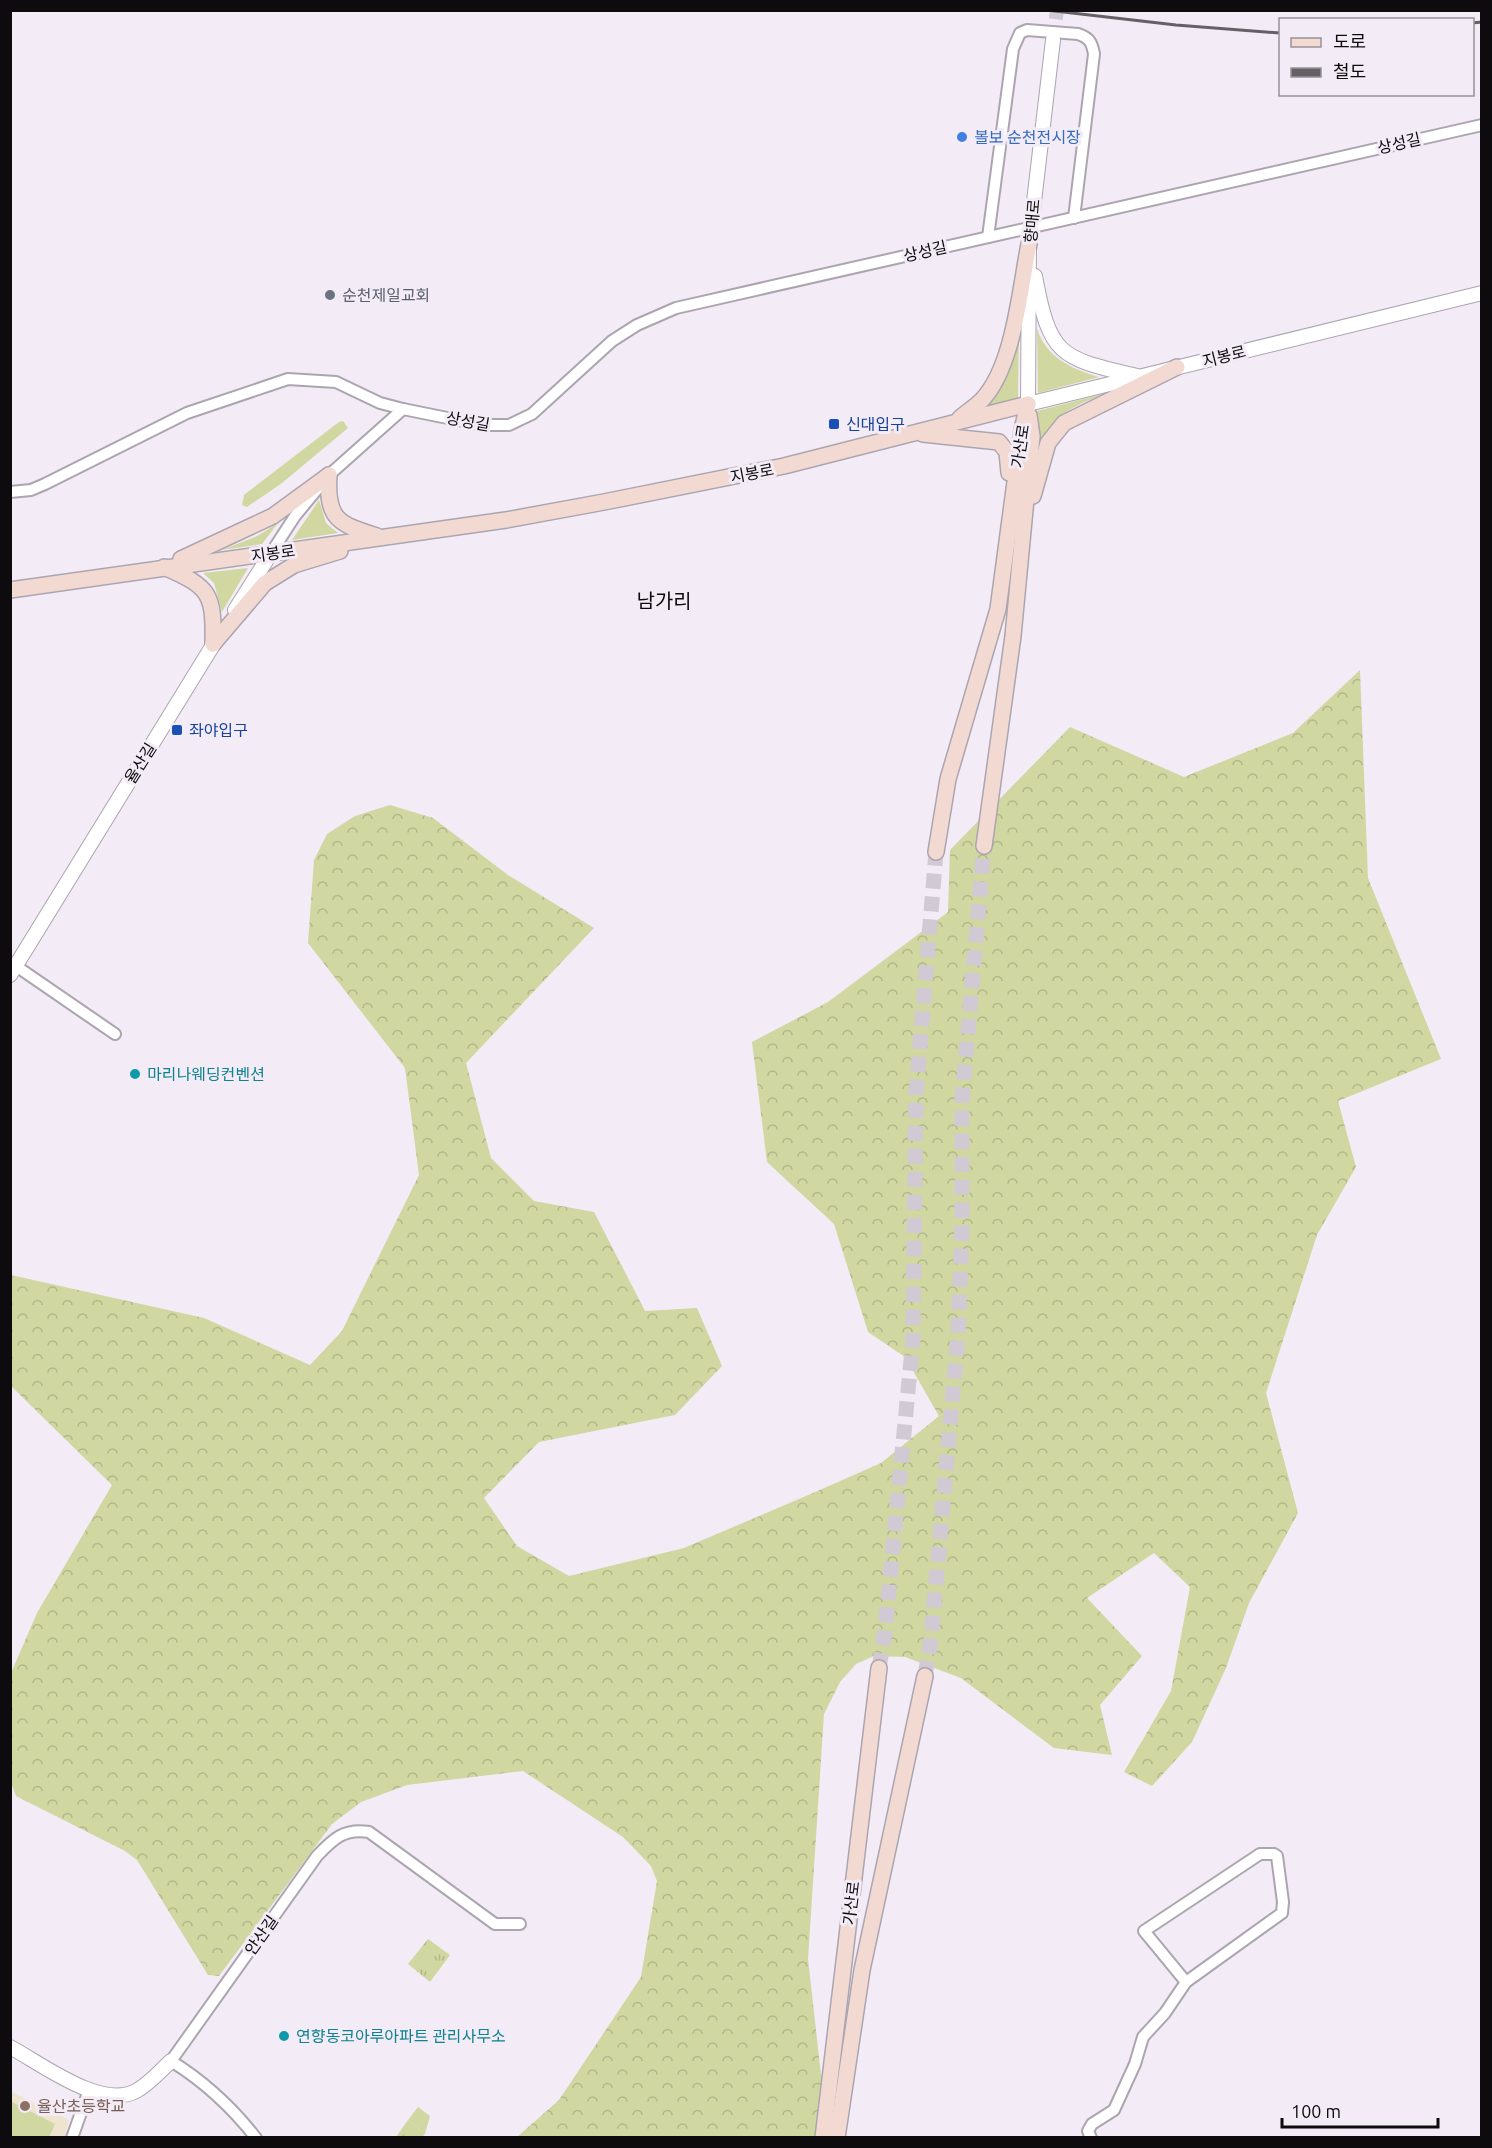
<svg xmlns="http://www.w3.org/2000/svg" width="1492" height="2148" font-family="Ubuntu,'Noto Sans KR',sans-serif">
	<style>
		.education { fill: #eee4cf }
		.grass { fill: #d0d7a1 }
		.forest { fill: url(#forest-crowns) }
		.park { fill: url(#park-tufts) }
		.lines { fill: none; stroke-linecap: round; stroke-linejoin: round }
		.tertiary-tunnel { stroke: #d1c9d3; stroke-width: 14; stroke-dasharray: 14 7; stroke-linecap: butt }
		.secondary-tunnel { stroke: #d1c9d3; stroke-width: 15; stroke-dasharray: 15 8; stroke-linecap: butt }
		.minor-casing { stroke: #aca5af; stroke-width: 14 }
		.tertiary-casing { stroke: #aca5af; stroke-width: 16 }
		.secondary-casing { stroke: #aca5af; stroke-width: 18 }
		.minor { stroke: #fff; stroke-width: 10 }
		.tertiary { stroke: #fff; stroke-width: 14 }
		.secondary { stroke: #f2dad3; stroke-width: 15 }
		.rail { stroke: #646066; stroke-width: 3 }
		.shop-dot { fill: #3f7fe0; stroke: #f3ebf6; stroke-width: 2 }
		.worship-dot { fill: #6b7280; stroke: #f3ebf6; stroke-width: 2 }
		.transit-dot { fill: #1a4fb4; stroke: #f3ebf6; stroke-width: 2 }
		.culture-dot { fill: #0f9aa8; stroke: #f3ebf6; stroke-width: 2 }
		.education-dot { fill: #8d6e63; stroke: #f3ebf6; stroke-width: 2 }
		.labels { text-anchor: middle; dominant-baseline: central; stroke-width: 6; stroke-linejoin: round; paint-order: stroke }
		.shop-label { font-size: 16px; fill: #366cbe; stroke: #f3ebf6; text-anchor: start }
		.street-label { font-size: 16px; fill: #0e0b0e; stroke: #f3ebf6 }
		.worship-label { font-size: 16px; fill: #5b616d; stroke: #f3ebf6; text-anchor: start }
		.transit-label { font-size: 16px; fill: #164399; stroke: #f3ebf6; text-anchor: start }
		.culture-label { font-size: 16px; fill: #0d838f; stroke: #f3ebf6; text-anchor: start }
		.education-label { font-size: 16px; fill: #785e54; stroke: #f3ebf6; text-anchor: start }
		.quarter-label { font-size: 20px; fill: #0e0b0e; stroke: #f3ebf6 }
	</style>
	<defs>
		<pattern id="forest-crowns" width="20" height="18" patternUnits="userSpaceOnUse" patternTransform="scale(1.5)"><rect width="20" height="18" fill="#d0d7a1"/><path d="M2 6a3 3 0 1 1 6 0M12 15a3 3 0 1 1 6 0" fill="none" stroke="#b1b789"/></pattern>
		<pattern id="park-tufts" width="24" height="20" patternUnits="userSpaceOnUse" patternTransform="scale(1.5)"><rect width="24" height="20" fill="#d0d7a1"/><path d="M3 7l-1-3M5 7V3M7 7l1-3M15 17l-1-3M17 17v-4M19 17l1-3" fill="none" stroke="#b1b789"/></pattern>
	</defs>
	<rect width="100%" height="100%" fill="#f3ebf6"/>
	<polygon class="education" points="10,2091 69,2120 65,2137 11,2137"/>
	<g class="grass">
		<path d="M1037,328C1045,357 1072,369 1099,377L1038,393Z"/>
		<polygon points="1019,332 1018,398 987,406 1000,386"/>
		<path d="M1107,393C1063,410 1046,417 1036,467L1037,411Z"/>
		<polygon points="343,421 348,428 282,483 247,507 242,505 244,495 339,422"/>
		<polygon points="319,500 326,523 338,533 292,540"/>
		<polygon points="278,523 262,544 222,550 257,536"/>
		<polygon points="248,568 222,612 214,583 203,573"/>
		<polygon points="10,2101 55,2124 49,2137 11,2137"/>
		<polygon points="418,2107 430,2116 425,2134 408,2120"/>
	</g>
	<polygon class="forest" points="1360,670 1368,878 1441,1059 1338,1101 1356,1167 1317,1235 1266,1393 1298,1513 1249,1603 1226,1668 1192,1742 1152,1786 1124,1772 1171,1691 1190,1587 1154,1553 1087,1598 1142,1656 1100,1705 1112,1755 1054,1748 961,1678 905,1657 874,1656 856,1664 840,1682 824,1714 808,1959 828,2137 517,2137 559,2100 641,1977 657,1881 651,1866 623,1837 523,1771 407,1785 361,1802 332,1824 219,1976 208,1975 137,1860 125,1851 16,1796 10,1780 11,1673 37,1613 112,1485 11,1386 11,1275 204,1318 310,1365 342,1331 419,1175 405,1068 308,943 314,860 327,834 355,816 390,805 433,818 508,875 594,928 466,1063 491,1158 534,1201 594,1212 645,1311 697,1308 722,1366 675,1415 539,1442 484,1498 517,1546 569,1576 684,1548 813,1493 881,1463 939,1416 905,1357 868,1332 834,1224 767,1162 752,1042 828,1002 948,912 950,850 1070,727 1184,777 1293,733"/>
	<g class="park">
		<polygon points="428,1939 450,1955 430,1982 408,1964"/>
		<polygon points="408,2120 425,2134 422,2137 396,2137"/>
	</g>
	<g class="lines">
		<polyline class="tertiary-tunnel" points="1053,40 1057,10"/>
		<g class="secondary-tunnel">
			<polyline points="879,1668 885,1631 913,1339 916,1093 936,852"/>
			<polyline points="925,1676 931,1639 958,1335 962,1228 962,1101 984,846"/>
		</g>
		<defs>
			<g id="minor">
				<path d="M988,237L1013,49L1020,33L1027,30L1078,34C1090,38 1092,43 1094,54L1074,218"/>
				<polyline points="10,492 31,490 45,484 187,413 288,379 336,382 380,403 403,409 482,425 509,425 532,414 612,341 637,325 676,308 1482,125"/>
				<polyline points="271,553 295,516 329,475 403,409"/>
				<polyline points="16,966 115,1034"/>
				<polyline points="72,2138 89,2090"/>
				<path d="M256,2138C231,2106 205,2082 171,2061L317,1856C333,1839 344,1828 369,1832L495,1924H520"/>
				<polyline points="1091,2138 1088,2131 1092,2124 1114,2110 1135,2064 1143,2037 1165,2013 1186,1982 1282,1913 1283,1902 1277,1856 1274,1854 1260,1854 1144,1931 1186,1982"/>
			</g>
			<g id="tertiary">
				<polyline points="1053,40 1029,244 1028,404 1482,293"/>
				<path d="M1035,276C1050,357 1060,358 1137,376"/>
				<polyline points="235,610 271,553"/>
				<polyline points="10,975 218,637"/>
				<path d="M10,2047C42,2064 101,2110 136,2091C149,2084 160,2071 171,2061"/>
			</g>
			<g id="secondary">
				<path d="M960,418C967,412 976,406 982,400C1014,366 1020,289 1029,244"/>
				<polyline points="923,434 999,442 1007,452 1009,473"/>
				<path d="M329,475C326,519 338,524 377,536"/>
				<polyline points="1033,496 1048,443 1064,423 1177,367"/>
				<polyline points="181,559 273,516 329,475"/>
				<path d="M164,567C210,587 214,593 213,644"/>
				<polyline points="10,590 506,520 604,502 784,466 1028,404"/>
				<polyline points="213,644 265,583 294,565 340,551"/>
				<polyline points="984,846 1013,636 1032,436 1029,415"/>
				<polyline points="936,852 948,779 998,609 1022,430 1028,404"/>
				<polyline points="823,2138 879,1668"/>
				<polyline points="837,2138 862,1970 925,1676"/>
			</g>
		</defs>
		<use href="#minor" class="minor-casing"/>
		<use href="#tertiary" class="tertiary-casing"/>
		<use href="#secondary" class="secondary-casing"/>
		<use href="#minor" class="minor"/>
		<use href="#tertiary" class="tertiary"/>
		<use href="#secondary" class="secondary"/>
		<g class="rail">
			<polyline points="1046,10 1176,25 1280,33"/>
			<polyline points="1472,23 1482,22"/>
		</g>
	</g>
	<circle class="shop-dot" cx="962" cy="137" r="6"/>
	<circle class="worship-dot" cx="330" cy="295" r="6"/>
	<g class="transit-dot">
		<rect x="828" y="418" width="12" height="12" rx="3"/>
		<rect x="171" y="724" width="12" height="12" rx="3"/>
	</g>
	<g class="culture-dot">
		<circle cx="135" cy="1074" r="6"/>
		<circle cx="284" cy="2036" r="6"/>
	</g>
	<circle class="education-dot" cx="25" cy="2106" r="6"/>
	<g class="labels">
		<g class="shop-label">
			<text x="974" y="137">볼보 순천전시장</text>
		</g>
		<g class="street-label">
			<text transform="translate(1399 143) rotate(-13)">상성길</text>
			<text transform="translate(1032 221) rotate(-85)">향매로</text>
			<text transform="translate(925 251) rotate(-13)">상성길</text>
			<text transform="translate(1224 356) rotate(-14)">지봉로</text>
			<text transform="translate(468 421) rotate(10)">상성길</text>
			<text transform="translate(1020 446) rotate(-81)">가산로</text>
			<text transform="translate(752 473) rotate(-11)">지봉로</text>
			<text transform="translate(273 553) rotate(-8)">지봉로</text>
			<text transform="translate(140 763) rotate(-58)">율산길</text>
			<text transform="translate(851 1903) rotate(-83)">가산로</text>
			<text transform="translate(261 1935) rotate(-55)">안산길</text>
		</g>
		<g class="worship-label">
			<text x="342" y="295">순천제일교회</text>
		</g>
		<g class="transit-label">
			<text x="846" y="424">신대입구</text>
			<text x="189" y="730">좌야입구</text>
		</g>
		<g class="culture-label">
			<text x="147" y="1074">마리나웨딩컨벤션</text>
			<text x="296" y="2036">연향동코아루아파트 관리사무소</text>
		</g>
		<g class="education-label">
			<text x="37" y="2106">율산초등학교</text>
		</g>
		<g class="quarter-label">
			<text x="664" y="600">남가리</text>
		</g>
	</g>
	<rect width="1492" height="2148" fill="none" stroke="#0e0b0e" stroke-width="24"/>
	<rect x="1279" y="18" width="195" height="78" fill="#f3ebf6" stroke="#979199" stroke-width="1.5"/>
	<rect x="1291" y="38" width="30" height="9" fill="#f2dad3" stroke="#979199" stroke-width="1.5"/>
	<text x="1333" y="48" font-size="18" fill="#0e0b0e">도로</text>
	<rect x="1291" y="68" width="30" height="9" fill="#646066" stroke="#979199" stroke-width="1.5"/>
	<text x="1333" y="78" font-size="18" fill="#0e0b0e">철도</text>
	<path d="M1282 2118v9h156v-9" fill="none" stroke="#0e0b0e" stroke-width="3"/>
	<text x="1291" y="2118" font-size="18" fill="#0e0b0e" stroke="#f3ebf6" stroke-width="4.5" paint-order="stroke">100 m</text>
</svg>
